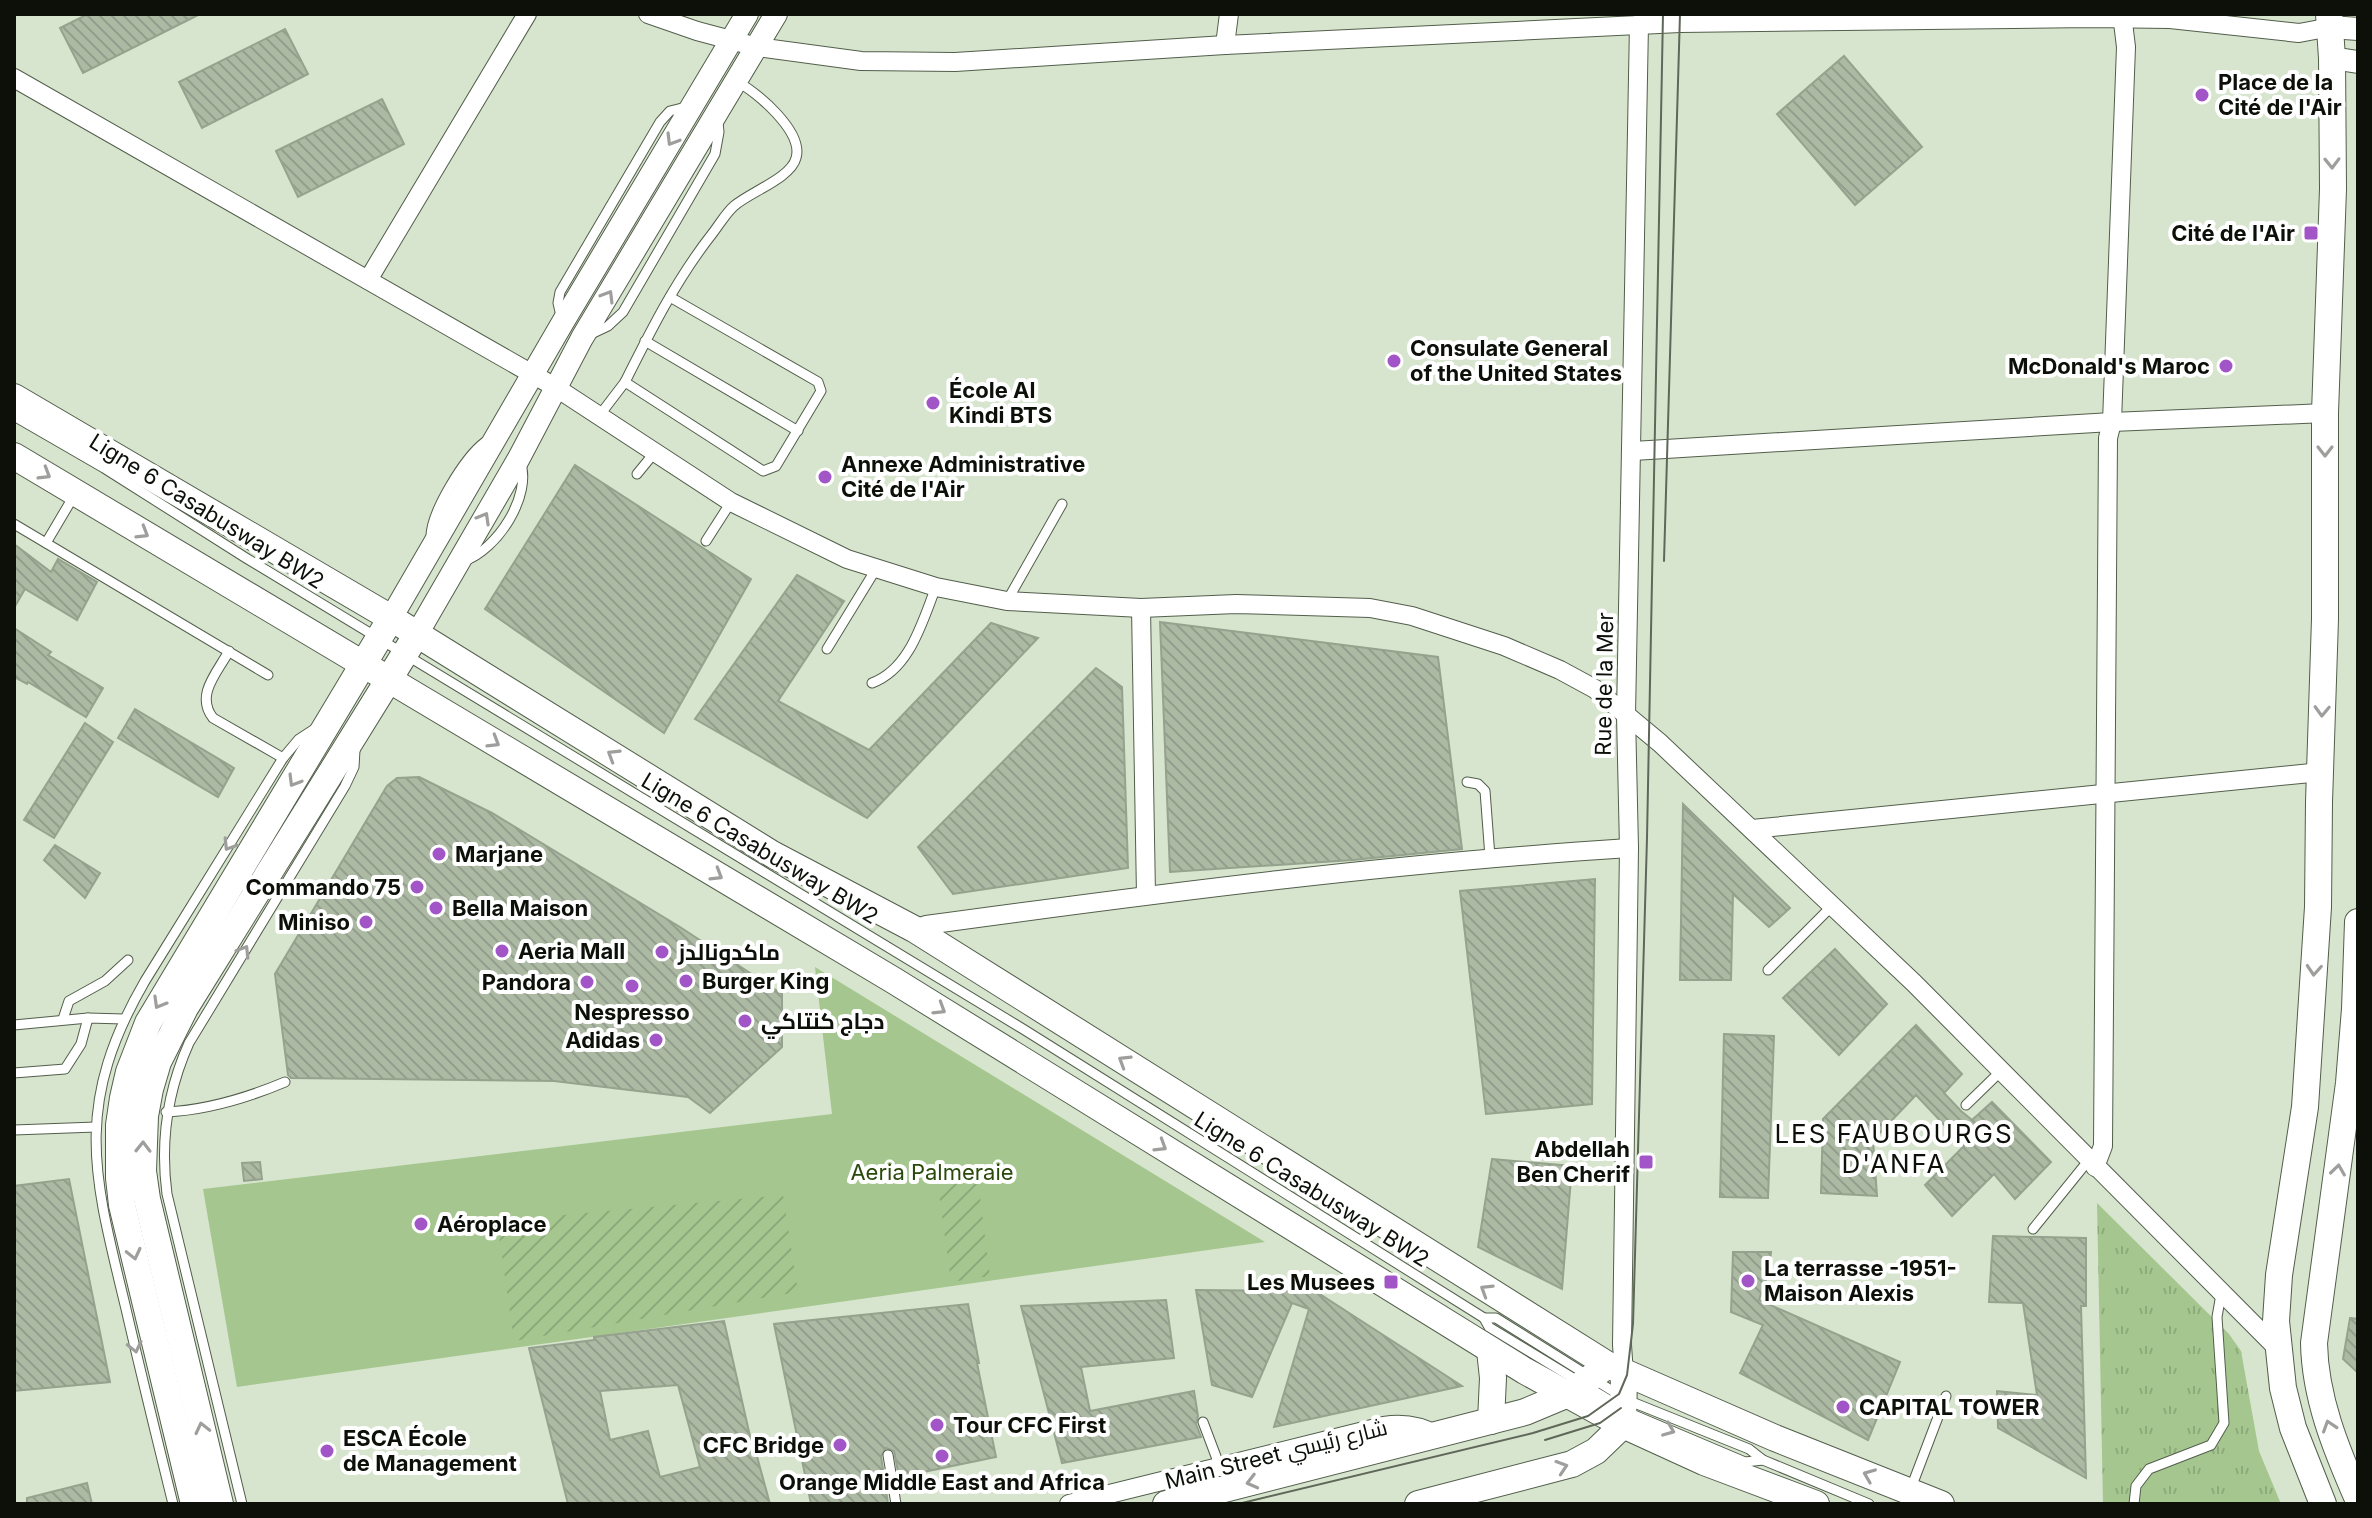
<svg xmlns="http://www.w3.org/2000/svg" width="2372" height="1518" font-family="Inter,Cairo,sans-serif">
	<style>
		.grass { fill: url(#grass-tufts) }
		.park { fill: #a5c78f }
		.garden { fill: url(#garden-furrows) }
		.building { fill: url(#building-back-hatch); stroke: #95a28d; stroke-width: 2; fill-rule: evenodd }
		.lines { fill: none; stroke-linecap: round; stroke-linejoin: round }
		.service-casing { stroke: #525e4b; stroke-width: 11 }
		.minor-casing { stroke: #525e4b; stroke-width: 20 }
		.tertiary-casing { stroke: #525e4b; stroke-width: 24 }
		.secondary-casing { stroke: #525e4b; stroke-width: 28 }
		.service { stroke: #fff; stroke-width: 9 }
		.minor { stroke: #fff; stroke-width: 18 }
		.tertiary { stroke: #fff; stroke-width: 22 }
		.secondary { stroke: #fff; stroke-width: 26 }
		.tram { stroke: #5f6759; stroke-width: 2 }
		.oneway { stroke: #9e9f9d }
		.poi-dot { fill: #a255c7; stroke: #fff; stroke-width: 3 }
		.labels { text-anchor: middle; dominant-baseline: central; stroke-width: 8; stroke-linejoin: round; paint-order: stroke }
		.poi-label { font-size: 22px; font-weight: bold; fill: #0c1009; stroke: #fff; text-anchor: start }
		.street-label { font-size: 22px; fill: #0c1009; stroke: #fff }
		.park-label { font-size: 22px; fill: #2a4a0b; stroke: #fff }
		.quarter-label { font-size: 26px; letter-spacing: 2px; fill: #0c1009; stroke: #fff }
	</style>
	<defs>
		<pattern id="grass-tufts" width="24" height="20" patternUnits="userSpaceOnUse" patternTransform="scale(2)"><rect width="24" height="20" fill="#a5c78f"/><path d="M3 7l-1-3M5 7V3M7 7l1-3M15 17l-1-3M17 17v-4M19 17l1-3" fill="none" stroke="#8daa7a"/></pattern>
		<pattern id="garden-furrows" width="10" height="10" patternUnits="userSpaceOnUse" patternTransform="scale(2)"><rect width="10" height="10" fill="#a5c78f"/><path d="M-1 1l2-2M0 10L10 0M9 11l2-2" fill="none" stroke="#8daa7a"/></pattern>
		<pattern id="building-back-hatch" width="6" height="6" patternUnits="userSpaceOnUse" patternTransform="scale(2)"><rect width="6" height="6" fill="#acbaa4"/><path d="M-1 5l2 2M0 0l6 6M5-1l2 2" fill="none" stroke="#939f8c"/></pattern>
	</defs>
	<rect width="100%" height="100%" fill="#d7e5ce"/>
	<polygon class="grass" points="2097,1203 2229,1334 2241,1351 2259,1451 2281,1504 2103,1504"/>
	<polygon class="park" points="815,967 1265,1242 237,1387 203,1189 832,1114"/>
	<g class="garden">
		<polygon points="977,1174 990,1276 951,1282 937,1178"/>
		<polygon points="783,1195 798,1292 514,1341 497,1221"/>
	</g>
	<g class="building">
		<polygon points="88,14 200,14 83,73 60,28"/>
		<polygon points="285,29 308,74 202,128 179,82"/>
		<polygon points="1844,56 1922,147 1855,205 1777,114"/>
		<polygon points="382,99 404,144 298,197 276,151"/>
		<polygon points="575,465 751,579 664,733 485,609"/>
		<polygon points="14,544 51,572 58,559 97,582 77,620 25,589 14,608"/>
		<polygon points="797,575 844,601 778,701 869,750 991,623 1038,638 867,818 695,719"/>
		<polygon points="1160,622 1438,657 1462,849 1353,860 1170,872"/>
		<polygon points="14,628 51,652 48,655 103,688 86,717 28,682 27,684 14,677"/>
		<polygon points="1096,668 1122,687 1128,868 953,894 918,847"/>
		<polygon points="135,709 234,768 218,797 118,738"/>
		<polygon points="85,723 113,742 54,838 24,820"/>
		<polygon points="419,777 492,813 680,927 782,994 782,1047 710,1113 688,1097 554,1081 291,1078 288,1075 275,974 387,786 397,778"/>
		<polygon points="1683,804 1790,908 1769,927 1733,894 1731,980 1680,980"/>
		<polygon points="55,845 100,873 85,898 44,860"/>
		<polygon points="1595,879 1592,1104 1486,1114 1460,891"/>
		<polygon points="1835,949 1887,1004 1839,1055 1783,998"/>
		<polygon points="1916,1025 1962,1074 1944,1093 1961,1111 1972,1120 1992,1102 2051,1162 2015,1199 1994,1174 1952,1216 1925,1185 1964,1146 1916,1095 1873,1140 1877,1196 1821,1193 1823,1119"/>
		<polygon points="1724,1034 1774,1036 1768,1198 1720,1197"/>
		<polygon points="1492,1159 1572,1166 1562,1289 1478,1247"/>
		<polygon points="260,1162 262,1179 244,1181 242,1163"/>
		<polygon points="69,1179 110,1382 14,1391 14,1186"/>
		<polygon points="1993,1236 2086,1238 2086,1306 2081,1306 2086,1478 1998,1428 1997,1391 2037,1395 2023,1303 1989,1302"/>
		<polygon points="1733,1252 1771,1252 1769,1270 1759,1300 1900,1362 1868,1440 1740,1373 1763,1325 1731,1312"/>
		<polygon points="1196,1290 1315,1291 1462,1386 1274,1427 1309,1309 1292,1303 1252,1397 1212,1385"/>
		<polygon points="1166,1300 1174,1358 1081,1367 1090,1411 1194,1391 1198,1416 1196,1424 1201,1437 1062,1463 1021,1306"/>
		<polygon points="968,1304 979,1363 977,1363 996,1457 899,1477 894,1451 886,1448 881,1456 888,1504 811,1504 774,1324"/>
		<polygon points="2350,1318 2358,1319 2358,1373 2343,1359"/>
		<path d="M724,1321L754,1454L756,1453L770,1504H568L529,1348L594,1340V1337ZM678,1385L700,1467L660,1477L648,1431L610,1440L600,1391Z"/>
		<polygon points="87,1483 92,1504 27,1504 27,1498"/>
	</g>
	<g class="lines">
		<defs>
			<g id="service">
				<polyline points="561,316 558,303 560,292 660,122 670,111 686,107"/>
				<polyline points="589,335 608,326 623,312 715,154 719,132 718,122"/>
				<polyline points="645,341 798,431"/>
				<path d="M625,382C651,330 676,280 712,234C719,225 726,213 734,206C750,192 791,178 796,158C804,132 757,92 736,81"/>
				<polyline points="14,416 104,468 246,558 1023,1029 1484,1318 1489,1327 1634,1415 1745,1462 1763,1460"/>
				<polyline points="599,416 625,382 763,471 776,466 821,391 818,382 670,297"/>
				<polyline points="637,474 655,452"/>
				<polyline points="14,524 268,675"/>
				<path d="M431,538C430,513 465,457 485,442"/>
				<polyline points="706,541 731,502"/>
				<polyline points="46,543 75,494"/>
				<path d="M464,561C497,550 533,495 520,461"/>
				<polyline points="1007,601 1062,504"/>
				<polyline points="827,649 876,569"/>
				<path d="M229,651C217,673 195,695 213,718L283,758"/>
				<path d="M872,683C910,669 922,622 936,587"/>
				<polyline points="1467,782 1478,784 1485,791 1490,857"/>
				<polyline points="1768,970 1833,905"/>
				<polyline points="63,1019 69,1001 105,981 128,960"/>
				<polyline points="14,1025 88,1018 124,1019"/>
				<polyline points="14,1073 65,1069 81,1044 88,1018"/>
				<polyline points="1966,1105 2001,1071"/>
				<path d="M166,1112C208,1110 247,1098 285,1082"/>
				<polyline points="14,1130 96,1127"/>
				<polyline points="2033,1229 2088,1161"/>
				<polyline points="1484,1318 1496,1318 1627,1400 1749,1449 1763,1460 1869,1504"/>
				<polyline points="1203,1422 1220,1467"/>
				<polyline points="888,1455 896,1504"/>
				<polyline points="1911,1488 1946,1396"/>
				<path d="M173,1504C157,1439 141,1374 126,1309C94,1176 72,1107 145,981L283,758L299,739L319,726"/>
				<path d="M242,1504L167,1194C160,1141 167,1092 189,1043L345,786L354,767L355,750"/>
				<polyline points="2134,1504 2136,1486 2149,1469 2211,1445 2224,1423 2217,1317 2221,1294"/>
			</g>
			<g id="minor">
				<polyline points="648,14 697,31 757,47 861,61 955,62 1225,45 1680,23 2090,18 2170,19 2299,33 2331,27"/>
				<polyline points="1225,45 1229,14"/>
				<polyline points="14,78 555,387 731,502 847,559 936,587 1007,601 1141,608 1236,604 1370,608 1412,616 1504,646 1560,670 1595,689 1660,743 1914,983 2279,1350"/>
				<polyline points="368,280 527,14"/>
				<polyline points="1633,451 2112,422 2325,413"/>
				<polyline points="1141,608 1146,895"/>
				<polyline points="1752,829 2321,772"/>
				<path d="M914,929L926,925C1160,893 1394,863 1629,848"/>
				<polyline points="2095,1167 2103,1146 2108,438 2112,422 2126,47 2122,14"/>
				<polyline points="1624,1374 1622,1345 1629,848 1626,715 1639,24"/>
				<path d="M1069,1504L1384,1426C1403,1423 1419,1425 1436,1435"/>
			</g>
			<g id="tertiary">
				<polyline points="2331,27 2358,29"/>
				<polyline points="2332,58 2358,62"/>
				<polyline points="391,618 563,322 747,14"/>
				<polyline points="417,634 519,458 582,338 776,14"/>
			</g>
			<g id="secondary">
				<polyline points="14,397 391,618 772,854 914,929 1608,1365 1775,1438 1941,1504"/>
				<polyline points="14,456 893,980 1525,1371 1623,1425 1704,1462 1816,1504"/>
				<path d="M2358,922L2355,1009L2349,1083L2314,1343C2315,1398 2336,1449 2358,1499"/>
				<polyline points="1490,1350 1493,1378 1491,1421"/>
				<polyline points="194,1504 122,1205 119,1178 119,1125 123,1098 129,1072 148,1023 391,618"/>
				<polyline points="220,1504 147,1199 143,1171 145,1116 150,1089 158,1062 185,1008 417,634"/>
				<polyline points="1166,1504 1525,1412 1568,1394 1608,1365"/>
				<polyline points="1418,1504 1572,1464 1596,1451 1623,1425 1624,1374"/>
				<polyline points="2323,1504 2293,1428 2283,1388 2276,1321 2279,1275 2305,1107 2318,907 2319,802 2325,619 2325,413 2333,189 2332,58 2329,14"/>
			</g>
		</defs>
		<use href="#service" class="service-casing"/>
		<use href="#minor" class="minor-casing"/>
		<use href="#tertiary" class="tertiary-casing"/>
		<use href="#secondary" class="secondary-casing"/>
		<use href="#service" class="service"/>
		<use href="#minor" class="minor"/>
		<use href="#tertiary" class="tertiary"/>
		<use href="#secondary" class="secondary"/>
		<g class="tram">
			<polyline points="1664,561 1680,14"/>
			<polyline points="1545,1440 1600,1423 1621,1408"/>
			<polyline points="1238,1504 1533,1433 1588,1416 1619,1394 1627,1375 1633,1324 1647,838 1663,14"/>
		</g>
	</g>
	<defs><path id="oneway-chevron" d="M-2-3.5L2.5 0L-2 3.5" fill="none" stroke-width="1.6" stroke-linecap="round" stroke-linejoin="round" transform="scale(2)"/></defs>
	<g class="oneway">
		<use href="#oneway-chevron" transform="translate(672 140) rotate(121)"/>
		<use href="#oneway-chevron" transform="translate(2332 163) rotate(89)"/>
		<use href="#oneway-chevron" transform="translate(608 296) rotate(-59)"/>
		<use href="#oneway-chevron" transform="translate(2325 451) rotate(90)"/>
		<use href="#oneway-chevron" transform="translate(45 474) rotate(31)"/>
		<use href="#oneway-chevron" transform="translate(484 518) rotate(-60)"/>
		<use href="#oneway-chevron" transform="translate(143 533) rotate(31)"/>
		<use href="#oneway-chevron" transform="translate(2322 711) rotate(92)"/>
		<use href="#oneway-chevron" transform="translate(494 742) rotate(31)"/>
		<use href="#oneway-chevron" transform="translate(613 755) rotate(-148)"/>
		<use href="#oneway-chevron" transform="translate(294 781) rotate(121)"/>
		<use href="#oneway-chevron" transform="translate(229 845) rotate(122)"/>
		<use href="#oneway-chevron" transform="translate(717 875) rotate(31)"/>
		<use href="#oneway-chevron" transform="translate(244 951) rotate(-58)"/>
		<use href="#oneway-chevron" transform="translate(2314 970) rotate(94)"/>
		<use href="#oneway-chevron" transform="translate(159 1003) rotate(120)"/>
		<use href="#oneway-chevron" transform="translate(940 1009) rotate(32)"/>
		<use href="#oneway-chevron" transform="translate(1124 1061) rotate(-148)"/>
		<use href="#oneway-chevron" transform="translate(1161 1146) rotate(32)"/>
		<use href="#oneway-chevron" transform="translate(143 1147) rotate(-89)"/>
		<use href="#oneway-chevron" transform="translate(2338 1170) rotate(-82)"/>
		<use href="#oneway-chevron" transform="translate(134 1254) rotate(77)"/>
		<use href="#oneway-chevron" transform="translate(1486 1290) rotate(-148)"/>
		<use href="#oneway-chevron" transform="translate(135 1347) rotate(77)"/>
		<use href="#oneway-chevron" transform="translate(2329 1426) rotate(-108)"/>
		<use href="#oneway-chevron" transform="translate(202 1428) rotate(-103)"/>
		<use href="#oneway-chevron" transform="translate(1669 1430) rotate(22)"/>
		<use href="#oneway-chevron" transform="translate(1562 1467) rotate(-18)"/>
		<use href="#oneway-chevron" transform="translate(1869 1475) rotate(-158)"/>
		<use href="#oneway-chevron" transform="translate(1252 1482) rotate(166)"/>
	</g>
	<g class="poi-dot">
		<circle cx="2202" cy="95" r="8"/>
		<rect x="2303" y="225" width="16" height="16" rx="4"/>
		<circle cx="1394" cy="361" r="8"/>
		<circle cx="2226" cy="366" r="8"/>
		<circle cx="933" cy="403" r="8"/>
		<circle cx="825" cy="477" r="8"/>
		<circle cx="439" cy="854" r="8"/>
		<circle cx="417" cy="887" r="8"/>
		<circle cx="436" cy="908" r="8"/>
		<circle cx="366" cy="922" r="8"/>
		<circle cx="502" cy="951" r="8"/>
		<circle cx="662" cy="952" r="8"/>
		<circle cx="686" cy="981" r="8"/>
		<circle cx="587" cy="982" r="8"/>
		<circle cx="632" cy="986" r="8"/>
		<circle cx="745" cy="1021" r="8"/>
		<circle cx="656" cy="1040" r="8"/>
		<rect x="1638" y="1154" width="16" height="16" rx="4"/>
		<circle cx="421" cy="1224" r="8"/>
		<circle cx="1748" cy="1281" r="8"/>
		<rect x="1383" y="1274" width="16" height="16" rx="4"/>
		<circle cx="1843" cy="1407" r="8"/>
		<circle cx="937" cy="1425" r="8"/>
		<circle cx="840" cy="1445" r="8"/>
		<circle cx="327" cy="1451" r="8"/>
		<circle cx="942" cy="1456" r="8"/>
	</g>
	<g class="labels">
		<g class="poi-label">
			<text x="2218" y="82">Place de la<tspan x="2218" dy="25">Cité de l'Air</tspan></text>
			<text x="2295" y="233" text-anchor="end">Cité de l'Air</text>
			<text x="1410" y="348">Consulate General<tspan x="1410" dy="25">of the United States</tspan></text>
			<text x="2210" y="366" text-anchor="end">McDonald's Maroc</text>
			<text x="949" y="390">École Al<tspan x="949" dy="25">Kindi BTS</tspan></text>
			<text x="841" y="464">Annexe Administrative<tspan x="841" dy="25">Cité de l'Air</tspan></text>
			<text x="455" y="854">Marjane</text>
			<text x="401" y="887" text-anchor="end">Commando 75</text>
			<text x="452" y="908">Bella Maison</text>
			<text x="350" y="922" text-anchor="end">Miniso</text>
			<text x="518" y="951">Aeria Mall</text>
			<text x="678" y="952">ماكدونالدز</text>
			<text x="702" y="981">Burger King</text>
			<text x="571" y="982" text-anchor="end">Pandora</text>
			<text x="632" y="1012" text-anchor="middle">Nespresso</text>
			<text x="761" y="1021">دجاج كنتاكي</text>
			<text x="640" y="1040" text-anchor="end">Adidas</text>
			<text x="1630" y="1149" text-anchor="end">Abdellah<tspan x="1630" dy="25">Ben Cherif</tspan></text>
			<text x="437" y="1224">Aéroplace</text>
			<text x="1764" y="1268">La terrasse -1951-<tspan x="1764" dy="25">Maison Alexis</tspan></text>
			<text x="1375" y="1282" text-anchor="end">Les Musees</text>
			<text x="1859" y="1407">CAPITAL TOWER</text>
			<text x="953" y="1425">Tour CFC First</text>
			<text x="343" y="1438">ESCA École<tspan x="343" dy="25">de Management</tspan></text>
			<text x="824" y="1445" text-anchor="end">CFC Bridge</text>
			<text x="942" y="1482" text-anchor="middle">Orange Middle East and Africa</text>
		</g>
		<g class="street-label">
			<text transform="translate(207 511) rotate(32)">Ligne 6 Casabusway BW2</text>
			<text transform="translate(1604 684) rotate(-89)">Rue de la Mer</text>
			<text transform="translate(760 848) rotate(31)">Ligne 6 Casabusway BW2</text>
			<text transform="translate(1312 1189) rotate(32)">Ligne 6 Casabusway BW2</text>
			<text transform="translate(1276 1454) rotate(-14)">Main Street شارع رئيسي</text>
		</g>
		<g class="park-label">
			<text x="932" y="1172">Aeria Palmeraie</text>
		</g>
		<g class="quarter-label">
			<text x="1894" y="1133">LES FAUBOURGS<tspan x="1894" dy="30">D'ANFA</tspan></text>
		</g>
	</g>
	<rect width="2372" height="1518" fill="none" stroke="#0c1009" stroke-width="32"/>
</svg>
